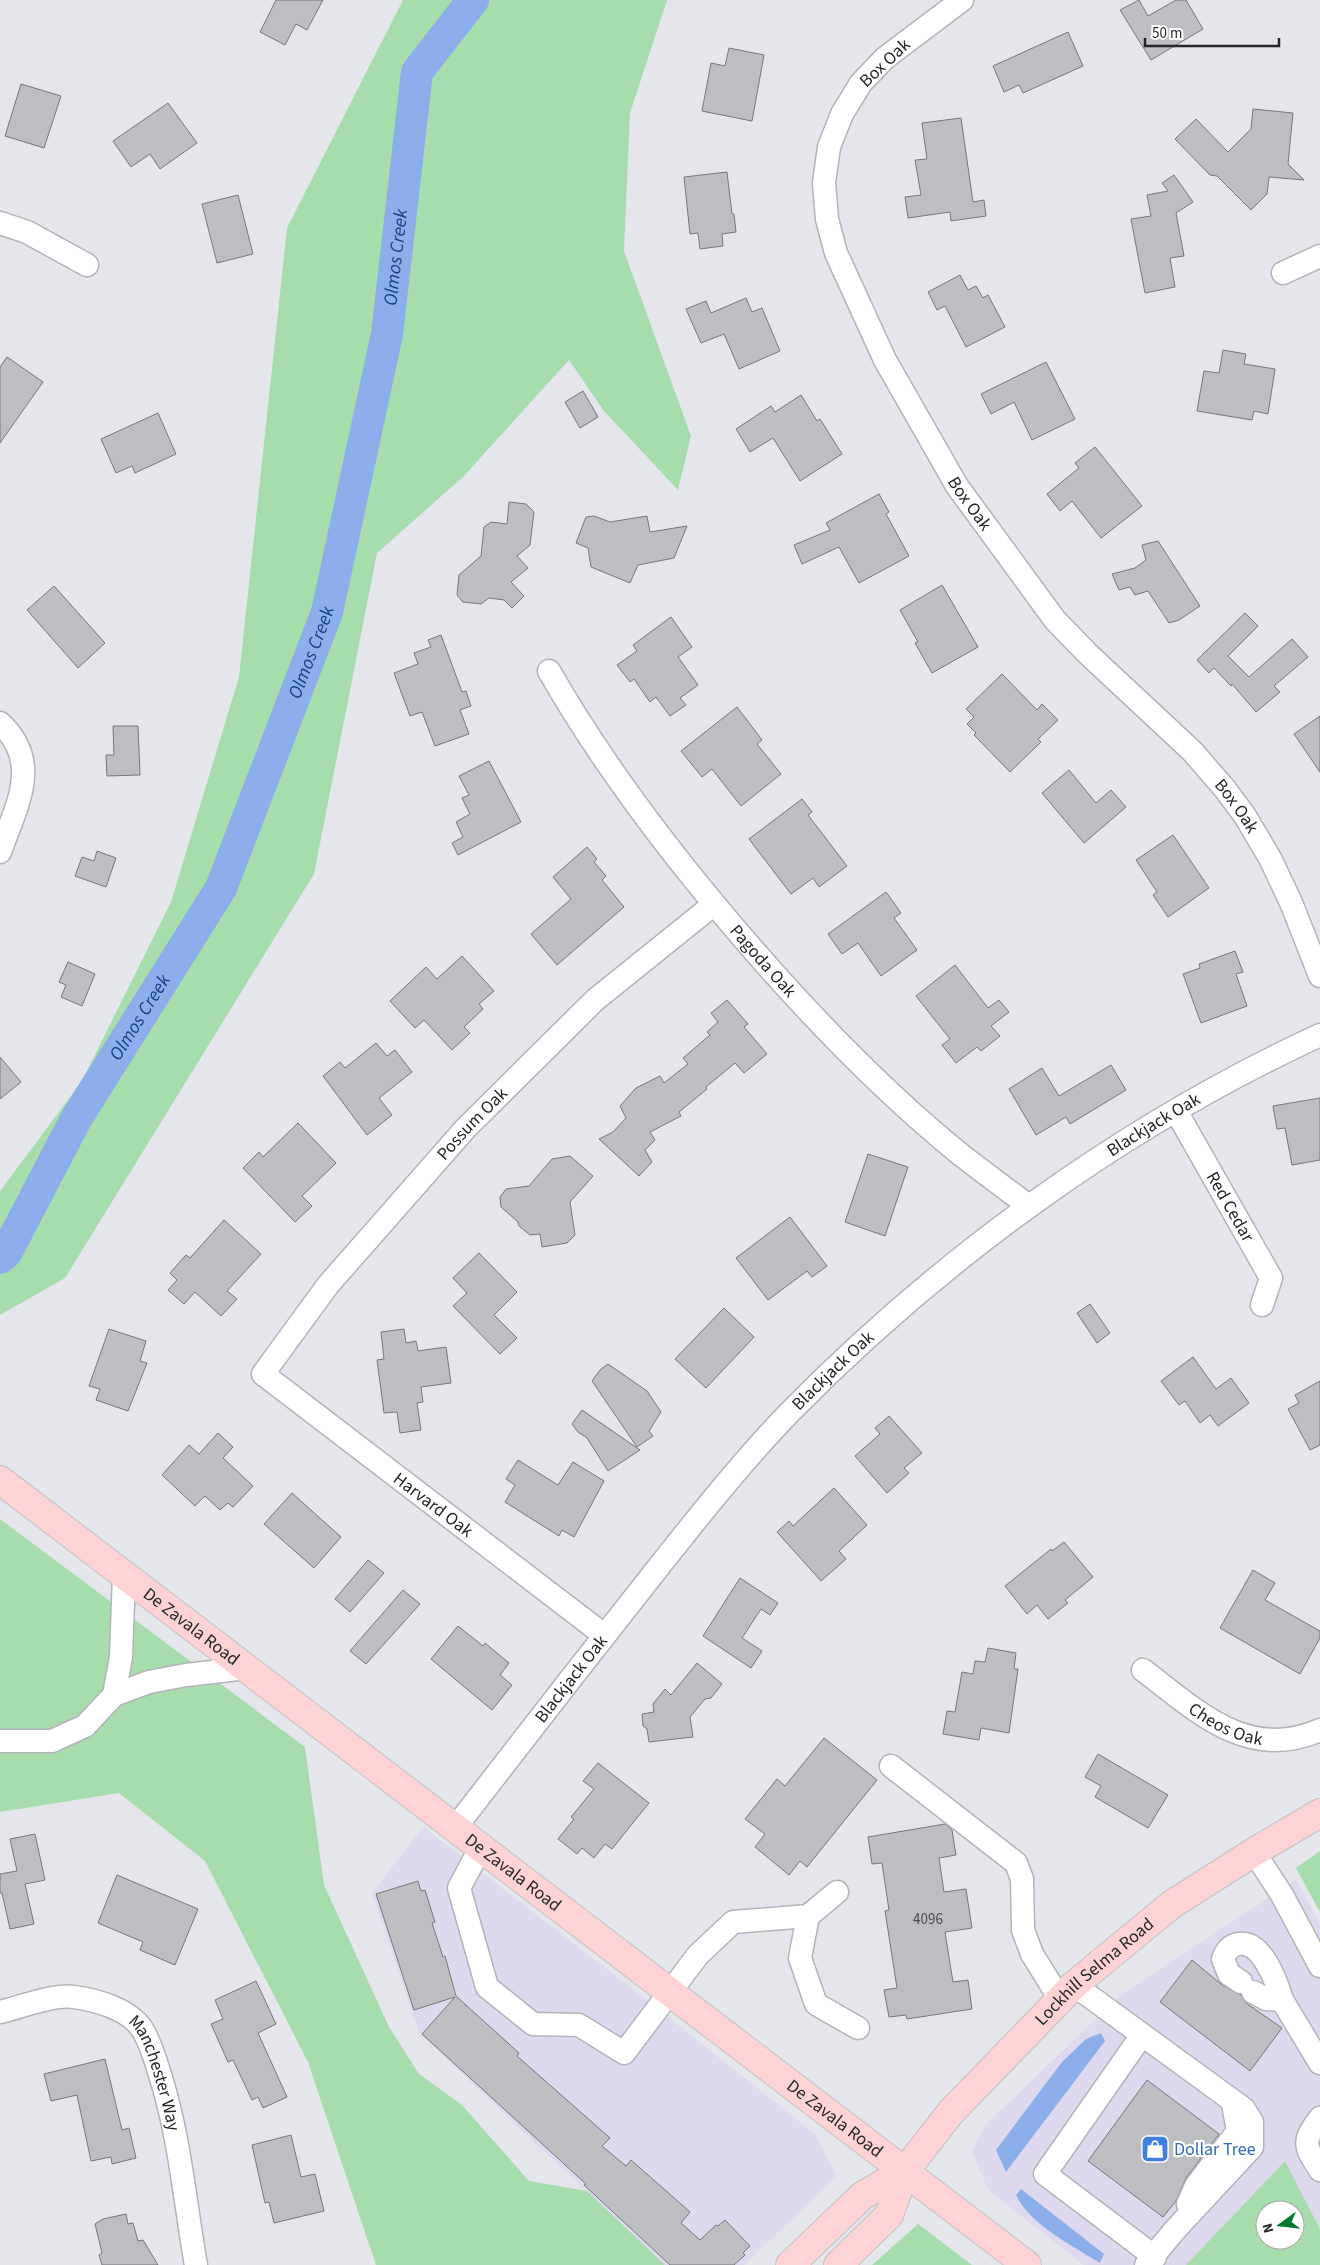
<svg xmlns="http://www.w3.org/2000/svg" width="1320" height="2265" font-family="'Source Sans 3',sans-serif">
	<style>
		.commercial { fill: #ded9ef; fill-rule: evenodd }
		.green { fill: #a7dcac; fill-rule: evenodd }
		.water { fill: #8caeea }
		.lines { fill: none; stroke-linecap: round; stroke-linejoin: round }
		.river { stroke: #8caeea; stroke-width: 32 }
		.building { fill: #bdbec2; stroke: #77777b }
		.minor-casing { stroke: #b3b4b9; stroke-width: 25 }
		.major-casing { stroke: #c2c2c3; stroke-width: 30 }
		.minor { stroke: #fff; stroke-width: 22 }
		.major { stroke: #fed3d5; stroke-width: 28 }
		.labels { text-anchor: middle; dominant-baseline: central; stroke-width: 4.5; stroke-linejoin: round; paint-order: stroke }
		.number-label { font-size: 15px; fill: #4c4c4e }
		.street-label { font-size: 18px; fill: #262628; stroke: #fff }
		.shop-label { font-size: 18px; fill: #366cbe; stroke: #fff; text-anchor: start }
		.water-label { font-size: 19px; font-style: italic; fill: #1a3f85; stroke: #fff }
	</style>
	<rect width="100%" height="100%" fill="#e5e6eb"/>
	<g class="commercial">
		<polygon points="423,1827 643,1997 815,2134 837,2176 744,2265 665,2265 419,2033 372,1893"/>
		<path d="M1296,1880L1320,1924V2265H1084L988,2190L972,2151L985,2125L1122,1994ZM1265,2210H1295V2240H1265Z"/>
	</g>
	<g class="green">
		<polygon points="403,0 667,0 630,113 624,251 691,436 678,490 604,411 569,360 463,477 377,553 314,874 65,1278 0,1315 0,1191 82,1081 171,902 239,677 287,228"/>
		<polygon points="0,1519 305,1747 324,1885 389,2027 419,2074 462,2105 529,2181 587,2191 665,2265 376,2265 308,2062 205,1861 119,1793 0,1812"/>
		<polygon points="1320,1851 1320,1912 1296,1868"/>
		<path d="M1285,2161L1320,2229V2265H1186ZM1265,2210H1295V2240H1265Z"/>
		<polygon points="918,2224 972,2265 872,2265"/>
	</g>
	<g class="water">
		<polygon points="1101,2033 1105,2041 1006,2172 996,2150 1062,2062 1086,2039"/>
		<path d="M1021,2189L1104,2254L1100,2263C1073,2246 1029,2224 1016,2195Z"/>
	</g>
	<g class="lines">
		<path class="river" id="s1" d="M0,1258L6,1253L76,1119L221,888L327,612L387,334L417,72L473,0"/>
	</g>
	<g class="building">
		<polygon points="276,0 323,0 307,30 296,24 285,45 260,32"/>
		<polygon points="1139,0 1148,16 1176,0 1186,0 1203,29 1151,60 1120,10"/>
		<polygon points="1068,32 1083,66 1023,93 1019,85 1004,92 993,66"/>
		<polygon points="729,48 764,55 752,121 702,111 711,63 725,66"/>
		<polygon points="21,84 61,96 44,148 5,136"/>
		<polygon points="168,103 197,143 160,169 150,154 131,167 113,141"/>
		<polygon points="1253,109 1293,113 1288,164 1304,180 1269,177 1267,194 1251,210 1217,176 1210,175 1175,139 1196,119 1228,152 1251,129"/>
		<polygon points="961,118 973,202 984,200 986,216 951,221 950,212 908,218 905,197 921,195 915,160 927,159 922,123"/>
		<polygon points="727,172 732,214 734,214 736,232 722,234 723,246 700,249 698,233 690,234 684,177"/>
		<polygon points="1174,175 1193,202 1176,213 1184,256 1170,258 1175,287 1145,293 1131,219 1151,216 1147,195 1168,191 1162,183"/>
		<polygon points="238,195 253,254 217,263 202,204"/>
		<polygon points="960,275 968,290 976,286 983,298 988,295 1005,327 966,347 945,306 937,310 928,292"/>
		<polygon points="746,298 752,312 762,308 780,351 739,369 724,334 701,343 686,309 706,301 711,313"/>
		<polygon points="1223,350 1246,354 1244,364 1275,369 1268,414 1254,411 1252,420 1197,411 1204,371 1219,373"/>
		<polygon points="7,357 43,382 0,443 0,367"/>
		<polygon points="1046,362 1075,419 1032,440 1014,402 991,414 981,394"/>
		<polygon points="583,391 598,417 580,428 565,402"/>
		<polygon points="801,395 817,421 820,419 842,454 800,481 773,438 750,452 736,429 771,406 775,412"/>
		<polygon points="158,413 176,454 135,473 132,466 116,473 101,439"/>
		<polygon points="1095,447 1142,506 1101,538 1072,501 1060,511 1047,494 1079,468 1075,463"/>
		<polygon points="879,494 889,512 886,514 909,556 859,583 839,547 802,564 794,545 830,530 826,523"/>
		<polygon points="509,502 526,504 534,512 530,545 517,556 528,568 511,582 524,596 512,608 504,600 489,598 481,604 463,602 457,595 459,575 481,556 484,527 491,522 507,524"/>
		<polygon points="594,516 610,522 647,516 650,532 687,526 674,558 638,565 630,583 591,567 588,548 576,543 586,517"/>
		<polygon points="1158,541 1200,606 1179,620 1169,623 1148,591 1135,595 1130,587 1119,590 1112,574 1135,568 1146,560 1142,545"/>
		<polygon points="942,585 978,647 932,673 915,643 918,642 900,610"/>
		<polygon points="54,586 105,643 78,668 27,610"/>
		<polygon points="1245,613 1258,626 1228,656 1249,677 1292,639 1308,657 1274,686 1280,692 1256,712 1232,684 1231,686 1214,668 1209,673 1197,660"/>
		<polygon points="671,617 692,647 678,657 698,685 680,698 686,705 670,716 656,697 650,702 634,679 630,682 617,665 637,651 633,645"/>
		<polygon points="441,635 462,692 466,691 471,706 460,710 469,734 435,746 422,712 410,716 394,673 418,664 414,653 431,647 428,640"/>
		<polygon points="1002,674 1037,710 1042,704 1058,720 1038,739 1041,742 1010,772 974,735 976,733 967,724 974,717 966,709"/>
		<polygon points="737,707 762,740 757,744 781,774 741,806 712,769 702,777 681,751"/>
		<polygon points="1320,716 1320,772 1294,734"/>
		<polygon points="113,726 138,726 140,775 107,776 106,755 114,755"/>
		<polygon points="489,761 521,822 458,855 452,843 463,837 456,822 470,814 462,798 469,795 459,776"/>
		<polygon points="1069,770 1096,803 1111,790 1126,807 1084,843 1042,793"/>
		<polygon points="802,799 812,812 808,815 847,866 819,887 813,878 791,894 749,839"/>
		<polygon points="1173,835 1209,888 1168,917 1153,895 1157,892 1136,860"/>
		<polygon points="587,847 597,859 594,862 606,876 602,880 624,907 557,965 531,934 571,899 553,877"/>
		<polygon points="97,851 116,858 106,887 75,876 82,857 94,861"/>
		<polygon points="886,892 901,913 894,918 917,950 881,976 858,943 842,954 828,934"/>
		<polygon points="1235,951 1243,972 1236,974 1247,1006 1201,1023 1183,974 1200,968 1199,964"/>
		<polygon points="462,956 494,991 479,1004 483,1009 464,1027 470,1033 452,1050 424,1020 415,1028 390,1001 426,967 437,979"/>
		<polygon points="68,962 95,974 82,1006 61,997 66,985 59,982"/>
		<polygon points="955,965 988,1008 999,1000 1009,1012 991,1026 1000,1036 981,1051 977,1047 956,1063 942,1045 950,1039 916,996"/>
		<polygon points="727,1000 748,1024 744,1027 767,1054 744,1073 735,1063 706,1087 707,1089 679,1112 681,1116 650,1132 655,1140 645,1150 652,1162 639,1176 599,1139 613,1132 626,1118 620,1106 636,1088 660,1076 664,1083 688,1064 683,1058 710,1035 707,1032 718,1022 711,1013"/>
		<polygon points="376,1043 387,1056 395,1050 412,1072 379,1098 392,1115 367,1135 323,1076 340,1062 345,1068"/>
		<polygon points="0,1057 21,1082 0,1099"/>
		<polygon points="1111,1065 1126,1090 1070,1124 1066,1117 1036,1135 1009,1089 1042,1068 1059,1096"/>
		<polygon points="1320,1098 1320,1160 1292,1165 1285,1128 1277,1129 1273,1106"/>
		<polygon points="298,1123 336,1163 302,1196 312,1206 295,1222 243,1168 259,1152 263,1157"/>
		<polygon points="868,1154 908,1167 885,1236 845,1222"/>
		<polygon points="570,1156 593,1176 570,1202 575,1235 567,1243 542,1247 540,1234 530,1235 519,1226 518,1222 501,1207 500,1197 506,1189 529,1186 552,1159"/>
		<polygon points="790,1217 827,1266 812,1277 807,1271 768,1300 736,1258"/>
		<polygon points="224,1220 261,1254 227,1291 237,1299 221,1316 195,1292 184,1304 168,1290 177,1280 170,1273 186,1255 190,1258"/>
		<polygon points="479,1253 517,1292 494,1315 517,1338 500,1354 453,1306 467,1293 453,1278"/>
		<polygon points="1090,1304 1110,1333 1097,1343 1077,1313"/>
		<polygon points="724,1308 754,1337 706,1388 675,1359"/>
		<polygon points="109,1329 146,1341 140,1361 147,1363 128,1411 96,1400 100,1389 89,1386"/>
		<polygon points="404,1329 406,1343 416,1341 418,1351 446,1347 451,1383 421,1387 423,1402 417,1403 421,1430 400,1433 397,1412 384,1413 377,1360 384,1359 381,1332"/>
		<polygon points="1193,1357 1216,1389 1231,1378 1249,1403 1218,1426 1210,1415 1200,1423 1185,1401 1179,1405 1161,1381"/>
		<polygon points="608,1364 647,1391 661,1412 649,1431 653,1436 637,1447 592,1381 600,1370"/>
		<polygon points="1320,1381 1320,1445 1310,1450 1288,1409 1299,1403 1295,1395"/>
		<polygon points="582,1410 640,1450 608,1471 587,1438 578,1432 572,1424"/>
		<polygon points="889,1416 922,1453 904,1468 909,1473 887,1493 855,1456 880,1434 875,1428"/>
		<polygon points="218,1433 233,1447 223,1458 253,1486 233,1507 228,1503 220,1510 205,1496 195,1506 162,1475 189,1445 199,1454"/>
		<polygon points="518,1460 558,1485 573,1462 604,1481 574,1537 562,1530 559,1536 505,1502 515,1485 506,1479"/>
		<polygon points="834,1488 867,1525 839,1551 846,1559 821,1581 777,1532 789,1521 793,1526"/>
		<polygon points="292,1493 341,1537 314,1568 264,1524"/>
		<polygon points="1064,1542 1093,1577 1065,1600 1068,1603 1048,1619 1037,1605 1027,1614 1005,1586 1051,1549 1052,1551"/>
		<polygon points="368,1560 384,1573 350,1612 335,1599"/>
		<polygon points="1253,1570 1275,1583 1265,1600 1320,1631 1320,1638 1300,1674 1220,1628"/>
		<polygon points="740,1578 778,1603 770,1615 761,1609 742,1638 762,1651 751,1668 703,1636"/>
		<polygon points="403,1590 420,1604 366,1664 350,1651"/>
		<polygon points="458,1626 483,1646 485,1643 509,1663 500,1675 512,1685 492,1710 431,1659"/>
		<polygon points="988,1648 1016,1653 1014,1669 1018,1669 1009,1733 981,1728 979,1740 943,1734 947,1711 955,1712 962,1672 973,1674 975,1661 985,1662"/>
		<polygon points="697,1663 722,1684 711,1698 705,1699 690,1717 693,1737 649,1742 647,1729 643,1726 642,1714 654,1712 653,1704 665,1689 671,1695"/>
		<polygon points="824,1738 877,1780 807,1867 800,1861 789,1875 755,1847 765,1834 745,1819 777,1779 785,1786"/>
		<polygon points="1098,1754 1168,1795 1148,1828 1095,1797 1101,1786 1085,1777"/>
		<polygon points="598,1763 649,1803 612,1849 605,1844 594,1858 582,1848 577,1854 558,1839 574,1819 571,1817 594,1789 583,1781"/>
		<polygon points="945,1824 952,1830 956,1855 939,1858 944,1892 966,1889 972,1928 945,1932 953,1982 968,1980 972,2009 907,2019 906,2015 889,2017 884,1990 897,1988 885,1911 889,1910 882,1863 872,1864 868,1837"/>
		<polygon points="35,1834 45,1880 25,1884 34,1924 10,1929 2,1893 0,1893 0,1874 17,1871 10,1839"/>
		<polygon points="117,1875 198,1909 175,1965 140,1950 143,1942 98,1923"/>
		<polygon points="418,1881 421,1891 425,1890 435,1922 432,1923 443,1957 445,1956 456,1996 519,2053 517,2056 610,2138 602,2146 626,2166 631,2160 690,2212 681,2223 700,2240 716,2225 718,2226 725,2220 750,2246 743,2253 745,2255 734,2265 670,2265 584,2185 586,2184 422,2034 455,1997 414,2010 376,1894"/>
		<polygon points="1192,1960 1222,1985 1241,1995 1246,2003 1282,2028 1250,2071 1160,2002"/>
		<polygon points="256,1981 276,2024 258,2033 287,2097 263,2108 258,2097 252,2100 233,2060 228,2062 211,2024 223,2019 215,2000"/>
		<polygon points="105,2059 122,2130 129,2128 136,2158 112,2164 111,2157 91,2161 77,2095 51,2101 44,2074"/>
		<polygon points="1147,2080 1219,2134 1186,2178 1176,2201 1163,2217 1088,2161"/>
		<polygon points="291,2135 301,2177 315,2174 324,2211 274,2223 269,2202 265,2203 252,2145"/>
		<polygon points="126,2214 128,2224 133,2223 138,2241 143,2240 158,2265 102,2265 99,2255 102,2253 95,2224 103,2219"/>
	</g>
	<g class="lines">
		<defs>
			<g id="minor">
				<path id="s2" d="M962,0L885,58L861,83L842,114L829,147L824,183L827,219L836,253L885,360L957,486L1055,620L1088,654L1192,751L1225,789L1245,816L1271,860L1292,905L1320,976"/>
				<polyline points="0,223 27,232 87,265"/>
				<polyline points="1283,273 1320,256"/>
				<path id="s3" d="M549,671C607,772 679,865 756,953C819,1025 886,1094 960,1154C983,1172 1006,1189 1029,1206"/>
				<path d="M0,723C43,763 16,806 0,852"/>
				<path id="s4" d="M1176,1111L1271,1278L1262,1305"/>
				<path id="s5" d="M604,1635L263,1374L328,1285L465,1129L595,1000L713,905"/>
				<path id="s6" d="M1143,1670C1197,1711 1248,1762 1320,1730"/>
				<polyline points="114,1695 121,1657 124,1575"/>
				<polyline points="0,1741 52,1741 85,1726 114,1695 149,1682 186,1675 246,1668"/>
				<polyline points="891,1766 1016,1863 1022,1879 1023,1930 1032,1954 1060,1999"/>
				<path id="s7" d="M455,1828C522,1741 589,1655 657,1569C699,1516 741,1463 788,1414C940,1259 1123,1126 1320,1035"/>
				<polyline points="481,1847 459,1888 487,1987 533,2024 579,2025 624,2053 698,1955 733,1922 808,1916 837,1892"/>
				<polyline points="1254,1852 1282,1895 1320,1966"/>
				<polyline points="808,1916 800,1958 816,2004 858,2028"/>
				<path d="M1241,1982L1229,1974L1223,1959C1226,1951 1230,1945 1239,1944C1262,1940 1277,1983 1282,2000L1266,1999L1253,1992"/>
				<polyline points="1074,1985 1244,2109 1252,2122 1252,2147 1174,2231 1146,2265"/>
				<polyline points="1282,2000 1320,2063"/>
				<path id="s8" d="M0,2012C21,2007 53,1994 74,1997C96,2000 129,2009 142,2029C151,2043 156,2062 161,2078C180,2139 185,2203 196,2265"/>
				<polyline points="1142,2035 1045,2174 1155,2257"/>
				<path d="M1320,2118C1302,2142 1304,2145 1320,2170"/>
				<polyline points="1188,2204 1196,2186 1238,2131 1233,2104"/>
			</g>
			<g id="major">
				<path id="s9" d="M0,1480L1027,2265"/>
				<polyline points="790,2265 862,2196 905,2171"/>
				<path id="s10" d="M838,2265L889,2215L905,2171L951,2112L1074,1985L1171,1905L1254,1852L1320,1813"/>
			</g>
		</defs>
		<use href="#minor" class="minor-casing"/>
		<use href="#major" class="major-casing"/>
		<use href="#minor" class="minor"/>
		<use href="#major" class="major"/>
	</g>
	<defs>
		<symbol id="shop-square" viewBox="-11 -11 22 22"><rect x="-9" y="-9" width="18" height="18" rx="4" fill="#3f7fe0" stroke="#fff"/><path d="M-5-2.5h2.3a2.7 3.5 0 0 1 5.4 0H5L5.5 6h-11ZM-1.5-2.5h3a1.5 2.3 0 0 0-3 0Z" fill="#fff"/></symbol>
	</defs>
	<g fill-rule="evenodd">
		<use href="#shop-square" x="1139" y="2133" width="32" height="32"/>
	</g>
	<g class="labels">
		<g class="number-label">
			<text x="928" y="1919">4096</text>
		</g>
		<g class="street-label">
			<text transform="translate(885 63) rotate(-43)">Box Oak</text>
			<text stroke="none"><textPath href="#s2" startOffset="595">Box Oak</textPath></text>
			<text stroke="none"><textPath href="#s2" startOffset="1000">Box Oak</textPath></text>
			<text stroke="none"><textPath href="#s3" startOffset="361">Pagoda Oak</textPath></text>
			<text stroke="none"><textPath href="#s5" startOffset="756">Possum Oak</textPath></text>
			<text stroke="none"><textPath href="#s7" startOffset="999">Blackjack Oak</textPath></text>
			<text stroke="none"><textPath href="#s4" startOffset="110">Red Cedar</textPath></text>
			<text stroke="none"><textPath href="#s7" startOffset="594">Blackjack Oak</textPath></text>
			<text transform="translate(433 1505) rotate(37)">Harvard Oak</text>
			<text stroke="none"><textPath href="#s9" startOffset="241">De Zavala Road</textPath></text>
			<text stroke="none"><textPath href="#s7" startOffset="189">Blackjack Oak</textPath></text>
			<text stroke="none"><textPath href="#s6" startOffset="100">Cheos Oak</textPath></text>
			<text stroke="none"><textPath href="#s9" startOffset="646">De Zavala Road</textPath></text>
			<text stroke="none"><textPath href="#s10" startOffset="394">Lockhill Selma Road</textPath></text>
			<text stroke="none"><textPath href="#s8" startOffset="199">Manchester Way</textPath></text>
			<text stroke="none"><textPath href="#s9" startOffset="1051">De Zavala Road</textPath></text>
		</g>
		<g class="shop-label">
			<text x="1174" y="2149">Dollar Tree</text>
		</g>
		<g class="water-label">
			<text stroke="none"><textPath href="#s1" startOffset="1089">Olmos Creek</textPath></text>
			<text stroke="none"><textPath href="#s1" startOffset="684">Olmos Creek</textPath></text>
			<text stroke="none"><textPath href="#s1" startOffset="279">Olmos Creek</textPath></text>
		</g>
	</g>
	<g transform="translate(1280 2225) rotate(255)"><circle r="24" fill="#ffffff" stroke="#a8a8a9"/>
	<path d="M0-4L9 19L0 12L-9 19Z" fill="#007a31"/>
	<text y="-8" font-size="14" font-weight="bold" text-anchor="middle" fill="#262628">N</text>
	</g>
	<path d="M1145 38v8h134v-8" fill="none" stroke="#262628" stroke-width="2.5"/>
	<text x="1152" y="38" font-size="15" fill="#262628" stroke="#ffffff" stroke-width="4" paint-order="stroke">50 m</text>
</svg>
